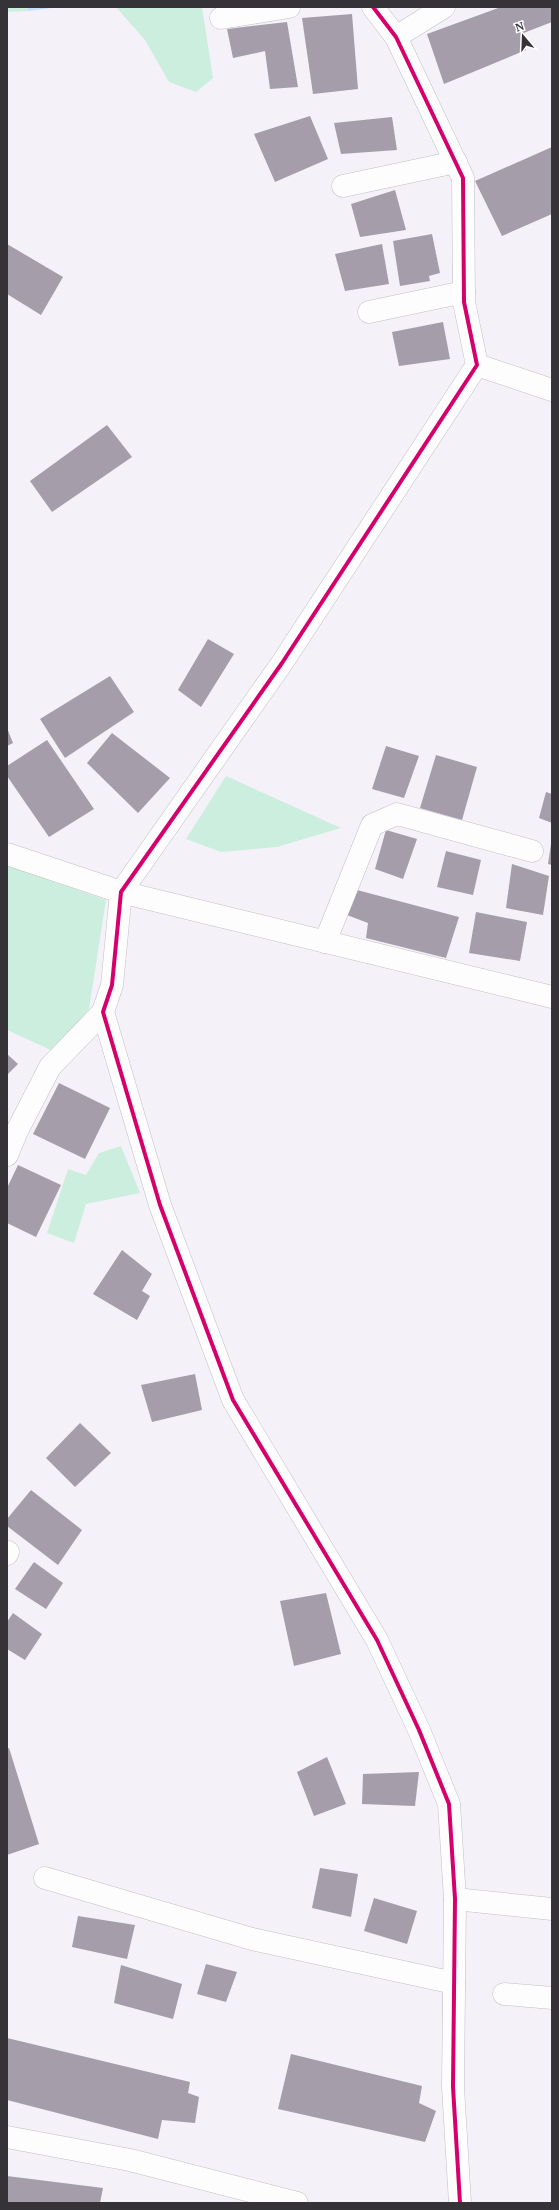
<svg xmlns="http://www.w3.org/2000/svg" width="559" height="2210" font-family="'PT Serif',serif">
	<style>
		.green { fill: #cceede }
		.water { fill: #c3ddfb }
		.building { fill: #a59daa }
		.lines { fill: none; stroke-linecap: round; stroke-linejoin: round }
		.minor-casing { stroke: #c2bfc4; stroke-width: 23 }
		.minor { stroke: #fefdfe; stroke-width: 22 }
		.cycleway-casing { stroke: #fff; stroke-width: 6 }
		.cycleway { stroke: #d6006c; stroke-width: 4 }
	</style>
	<rect width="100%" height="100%" fill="#f5f1f8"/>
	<g class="green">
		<polygon points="7,7 27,7 28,11 7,12"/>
		<polygon points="116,7 202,7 213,78 196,92 169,82 145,40"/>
		<polygon points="226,776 341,828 277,847 221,852 186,839"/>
		<polygon points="7,865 106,900 89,1009 53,1051 7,1030"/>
		<polygon points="121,1146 140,1193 86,1204 74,1243 47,1233 68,1169 86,1175 99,1153"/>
	</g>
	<polygon class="water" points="27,7 59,7 28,11"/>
	<g class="building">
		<polygon points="501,7 552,7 552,22 521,34 526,50 444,84 427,34"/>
		<polygon points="352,14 358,89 313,94 302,18"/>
		<polygon points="287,22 298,87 270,89 265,51 233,58 227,29"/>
		<polygon points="310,116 328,159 275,182 254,134"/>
		<polygon points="392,117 397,150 341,154 334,123"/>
		<polygon points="552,147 552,214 502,236 475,181"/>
		<polygon points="395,190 406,230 360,237 351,204"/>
		<polygon points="432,234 440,273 429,276 430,281 400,286 393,241"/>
		<polygon points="7,244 63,277 41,315 7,294"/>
		<polygon points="382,244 389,284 345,291 335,254"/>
		<polygon points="443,322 450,359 399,366 392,332"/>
		<polygon points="107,425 132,457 52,512 30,481"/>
		<polygon points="208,639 234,654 201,707 178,690"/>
		<polygon points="110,676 134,712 65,758 40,719"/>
		<polygon points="7,728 13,743 7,746"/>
		<polygon points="112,733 170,778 138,813 87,763"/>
		<polygon points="47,740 94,809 49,837 7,776 7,766"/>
		<polygon points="386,746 419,756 404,798 372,789"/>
		<polygon points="436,755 477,767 462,820 420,808"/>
		<polygon points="546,792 552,794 552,823 539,818"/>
		<polygon points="386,830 417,839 403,879 375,869"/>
		<polygon points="551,844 552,844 552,865 548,864"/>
		<polygon points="446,851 481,860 473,895 437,887"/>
		<polygon points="512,864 549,876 543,915 506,908"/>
		<polygon points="357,890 459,917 446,958 366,938 368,923 347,915"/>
		<polygon points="476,912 527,922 520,961 469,953"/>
		<polygon points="7,1054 18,1064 7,1075"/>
		<polygon points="59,1083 110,1108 85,1159 33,1134"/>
		<polygon points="18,1165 61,1185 36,1237 7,1223 7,1188"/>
		<polygon points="122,1250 152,1274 142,1291 150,1296 137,1320 93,1294"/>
		<polygon points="195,1374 202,1410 152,1422 141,1385"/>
		<polygon points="80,1423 111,1453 75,1487 46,1458"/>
		<polygon points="31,1490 82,1530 58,1565 7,1526 7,1519"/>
		<polygon points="34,1562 63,1583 46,1609 15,1589"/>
		<polygon points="326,1593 341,1654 294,1666 280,1601"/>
		<polygon points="13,1613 42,1634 25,1660 7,1649 7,1622"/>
		<polygon points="9,1748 39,1844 7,1855 7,1749"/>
		<polygon points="327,1757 346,1804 314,1816 297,1772"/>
		<polygon points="419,1772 415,1806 362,1804 363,1774"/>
		<polygon points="320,1868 358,1874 351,1917 312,1908"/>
		<polygon points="374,1898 417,1911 407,1944 364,1931"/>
		<polygon points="78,1916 135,1925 127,1959 72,1947"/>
		<polygon points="206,1964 237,1972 226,2002 197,1994"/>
		<polygon points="121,1965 182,1984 173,2019 114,2003"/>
		<polygon points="7,2038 190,2082 188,2093 199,2097 195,2123 162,2120 158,2139 7,2100"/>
		<polygon points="291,2054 422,2086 419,2103 436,2111 425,2142 278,2109"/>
		<polygon points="7,2176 103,2188 100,2203 7,2203"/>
	</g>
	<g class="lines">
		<defs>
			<g id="minor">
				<polyline points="373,7 396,37 463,178 464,302 477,365 282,663 121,892 112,985 103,1012 160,1205 233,1400 377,1640 419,1730 449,1804 455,1899 453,2087 460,2203"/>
				<polyline points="221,18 289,7"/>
				<polyline points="396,37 444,7"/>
				<polyline points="343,186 456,162"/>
				<polyline points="369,312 464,292"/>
				<polyline points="477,365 552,390"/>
				<polyline points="7,854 121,892 552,997"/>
				<polyline points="325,942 372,825 397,814 532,851"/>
				<polyline points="7,1155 17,1131 50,1067 103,1012"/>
				<polyline points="7,1554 8,1552"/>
				<polyline points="45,1878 252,1939 454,1983"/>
				<polyline points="455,1899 552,1909"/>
				<polyline points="504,1994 552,1998"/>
				<polyline points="7,2137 130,2160 297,2203"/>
			</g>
		</defs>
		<use href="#minor" class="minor-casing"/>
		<use href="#minor" class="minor"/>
		<defs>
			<polyline id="cycleway" points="373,7 396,37 463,178 464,302 477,365 282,663 121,892 112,985 103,1012 160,1205 233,1400 377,1640 419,1730 449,1804 455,1899 453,2087 460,2203"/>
		</defs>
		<use href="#cycleway" class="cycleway-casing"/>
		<use href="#cycleway" class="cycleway"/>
	</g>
	<rect width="559" height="2210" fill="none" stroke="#363338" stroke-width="16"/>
	<g transform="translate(523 36) rotate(341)" stroke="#ffffff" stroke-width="3" paint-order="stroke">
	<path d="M0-3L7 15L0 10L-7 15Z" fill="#363338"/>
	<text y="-6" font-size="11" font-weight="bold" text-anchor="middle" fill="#363338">N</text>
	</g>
</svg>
